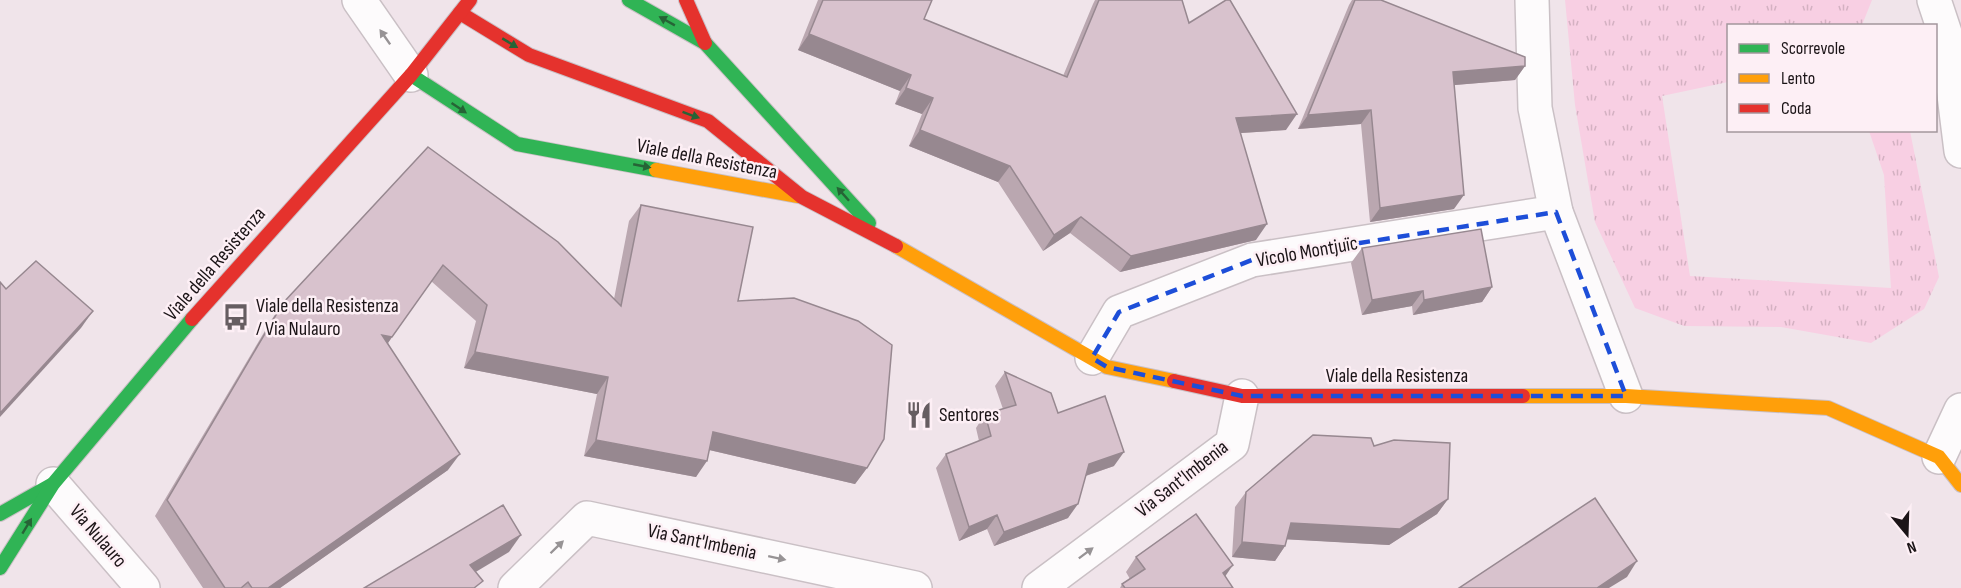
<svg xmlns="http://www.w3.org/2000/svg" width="1961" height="588" font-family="'Sofia Sans Condensed',sans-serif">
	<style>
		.grass { fill: url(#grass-tufts) }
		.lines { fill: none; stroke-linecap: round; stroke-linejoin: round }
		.street-casing { stroke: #cac0c5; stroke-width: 36 }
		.fast-casing { stroke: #cac0c5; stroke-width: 16 }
		.slow-casing { stroke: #cac0c5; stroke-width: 16 }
		.jam-casing { stroke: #cac0c5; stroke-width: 16 }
		.street { stroke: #fdfbfc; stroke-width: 33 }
		.fast { stroke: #30b455; stroke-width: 14 }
		.slow { stroke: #ff9f0a; stroke-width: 14 }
		.jam { stroke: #e5322d; stroke-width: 14 }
		.wall { fill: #baa7b0 }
		.shaded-wall { fill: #978890 }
		.building { fill: #d8c2cd; stroke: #978890; stroke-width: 1.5 }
		.oneway { fill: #266436 }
		.oneway2 { fill: #979395 }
		.marked { fill: none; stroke: #1d4ed8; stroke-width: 4.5; stroke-dasharray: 12 8; stroke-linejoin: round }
		.labels { text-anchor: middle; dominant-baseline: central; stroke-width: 5; stroke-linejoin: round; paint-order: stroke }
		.street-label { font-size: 20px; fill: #1b1417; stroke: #fdeff5 }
		.poi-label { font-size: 20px; fill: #1b1417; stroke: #fdeff5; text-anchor: start }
	</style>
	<defs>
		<pattern id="grass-tufts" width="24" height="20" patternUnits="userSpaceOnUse" patternTransform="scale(1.5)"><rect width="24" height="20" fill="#f8cfe3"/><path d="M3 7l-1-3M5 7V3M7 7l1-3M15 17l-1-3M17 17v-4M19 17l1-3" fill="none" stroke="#d4b1c2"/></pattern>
	</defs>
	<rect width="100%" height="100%" fill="#f0e4ea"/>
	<polygon class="grass" points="1565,0 1872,0 1862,25 1728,26 1728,82 1662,96 1690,276 1891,288 1884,175 1869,131 1910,131 1939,277 1924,309 1871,343 1781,327 1684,326 1635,308 1595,222 1575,105"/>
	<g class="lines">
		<defs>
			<g id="street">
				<polyline points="359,0 411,75"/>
				<polyline points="1532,0 1535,108 1556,212 1626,396"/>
				<polyline points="1934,0 1947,39 1961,151"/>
				<polyline points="1092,358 1119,312 1252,260 1556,212"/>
				<polyline points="1939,457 1961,410"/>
				<polyline points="53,484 143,588"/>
				<polyline points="515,588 587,518 915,588"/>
				<polyline points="1039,588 1232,444 1242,396"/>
			</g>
			<g id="fast">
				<polyline points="629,0 705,43 869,223"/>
				<polyline points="411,75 517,144 656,170"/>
				<polyline points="0,514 51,485"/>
				<polyline points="0,568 53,484 192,319"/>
			</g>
			<g id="slow">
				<polyline points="656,170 798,196"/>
				<polyline points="896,246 1107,367 1174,381"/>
				<polyline points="1523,396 1626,396 1828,408 1939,457 1961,485"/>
			</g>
			<g id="jam">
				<polyline points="686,0 705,43"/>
				<polyline points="460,13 529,55 708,121 802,197 896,246"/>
				<polyline points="192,319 411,75 470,0"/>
				<polyline points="1174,381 1242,396 1523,396"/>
			</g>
		</defs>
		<use href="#street" class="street-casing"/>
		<use href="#fast" class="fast-casing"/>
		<use href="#slow" class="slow-casing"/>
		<use href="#jam" class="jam-casing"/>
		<use href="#street" class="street"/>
		<use href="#fast" class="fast"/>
		<use href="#slow" class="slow"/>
		<use href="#jam" class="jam"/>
	</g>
	<g class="wall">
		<polygon points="818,0 932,0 924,19 1063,76 1093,4 1095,0 1182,0 1189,23 1286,130 1241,133 1256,240 1120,272 1070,233 1043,251 998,182 909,146 922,114 895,104 900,91 798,50"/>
		<polygon points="1352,0 1381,0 1525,66 1515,80 1454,85 1454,209 1370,222 1361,124 1298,129 1349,5"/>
		<polygon points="428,147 614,299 629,221 641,205 738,301 867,468 855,484 709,450 696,477 584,456 597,394 464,368 476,321 431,281 388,343 448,470 280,588 203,588 155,516 272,319 283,303"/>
		<polygon points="1362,248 1492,287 1482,302 1413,315 1412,306 1362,315 1351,263"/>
		<polygon points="1005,372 1058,413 1114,466 1086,476 1068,518 994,546 987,529 959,541 936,468 946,454 979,441 976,428 985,414 1003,409 995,386"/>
		<polygon points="1374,446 1448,499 1437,514 1389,545 1287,539 1285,546 1275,561 1232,557 1235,507 1246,492"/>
		<polygon points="1136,557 1225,576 1233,588 1120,588 1122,584 1130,579 1126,572"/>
	</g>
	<g class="shaded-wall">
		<polygon points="809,34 911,75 900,91 798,50"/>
		<polygon points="1525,66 1515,80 1443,86 1453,72"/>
		<polygon points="906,88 933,98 922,114 895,104"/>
		<polygon points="1371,110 1361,124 1298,129 1308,115"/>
		<polygon points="1297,114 1286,130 1225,134 1236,118"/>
		<polygon points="920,130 1010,166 998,182 909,146"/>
		<polygon points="1464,195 1454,209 1370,222 1380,208"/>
		<polygon points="1081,217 1070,233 1043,251 1054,235"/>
		<polygon points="1267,224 1256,240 1120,272 1131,256"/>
		<polygon points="1492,287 1482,302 1413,315 1424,300"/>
		<polygon points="1423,291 1412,306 1362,315 1372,300"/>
		<polygon points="93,311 81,328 0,417 0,413"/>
		<polygon points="382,335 392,337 381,353"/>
		<polygon points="475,352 608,377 597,394 464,368"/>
		<polygon points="713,432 867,468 855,484 701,448"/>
		<polygon points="596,440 707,461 696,477 584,456"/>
		<polygon points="1124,452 1114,466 1079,478 1089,464"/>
		<polygon points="460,454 448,470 280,588 268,588"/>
		<polygon points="1448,499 1437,514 1389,545 1280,539 1291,523"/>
		<polygon points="1078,504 1068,518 994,546 1004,532"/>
		<polygon points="997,515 987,529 959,541 969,527"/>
		<polygon points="521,535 509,552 459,582 470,565"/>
		<polygon points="1242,542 1285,546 1275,561 1232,557"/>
		<polygon points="1637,561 1627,577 1609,588 1597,588"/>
		<polygon points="1233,565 1222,581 1223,573"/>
	</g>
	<g class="building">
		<polygon points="823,0 932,0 924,19 1067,77 1099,0 1182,0 1189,23 1226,0 1230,0 1297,114 1236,118 1267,224 1131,256 1081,217 1054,235 1010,166 920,130 933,98 906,88 911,75 809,34"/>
		<polygon points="1355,0 1381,0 1525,57 1525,66 1453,72 1464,195 1380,208 1371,110 1308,115"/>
		<polygon points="428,147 558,242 621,306 641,205 753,227 738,301 794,298 858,321 892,345 884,439 867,468 713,432 707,461 596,440 608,377 475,352 487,305 443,265 392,337 382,335 460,454 268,588 252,588 248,582 241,588 225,588 167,500 283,303"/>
		<polygon points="1481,229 1492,287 1424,300 1423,291 1372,300 1362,248"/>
		<polygon points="36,261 93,311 0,413 0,282 6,289"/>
		<polygon points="1005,372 1051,393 1058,413 1105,396 1124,452 1089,464 1078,504 1004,532 997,515 969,527 946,454 991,436 985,414 1016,405"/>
		<polygon points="1313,435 1371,438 1374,446 1394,440 1450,443 1448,499 1400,529 1291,523 1285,546 1242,542 1246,492"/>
		<polygon points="1595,498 1637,561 1597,588 1459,588"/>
		<polygon points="503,505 521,535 470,565 483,581 474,588 364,588"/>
		<polygon points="1196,514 1233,565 1223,573 1233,588 1125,588 1122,584 1145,569 1136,557"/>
	</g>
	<defs><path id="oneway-solid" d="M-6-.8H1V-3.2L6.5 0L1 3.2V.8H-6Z" transform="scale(1.5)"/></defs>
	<g class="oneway">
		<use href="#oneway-solid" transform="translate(667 21) rotate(-151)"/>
		<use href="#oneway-solid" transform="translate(510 43) rotate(31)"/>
		<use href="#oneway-solid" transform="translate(459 108) rotate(34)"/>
		<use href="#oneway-solid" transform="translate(691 115) rotate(20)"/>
		<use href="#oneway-solid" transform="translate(642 166) rotate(11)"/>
		<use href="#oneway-solid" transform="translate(843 194) rotate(-132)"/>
		<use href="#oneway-solid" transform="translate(27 526) rotate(-59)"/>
	</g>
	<g class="oneway2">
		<use href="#oneway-solid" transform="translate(385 37) rotate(-125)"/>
		<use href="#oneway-solid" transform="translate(557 547) rotate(-44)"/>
		<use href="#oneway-solid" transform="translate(1086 553) rotate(-37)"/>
		<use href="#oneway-solid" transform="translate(777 558) rotate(12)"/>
	</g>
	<path class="marked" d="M1556,212L1626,396H1242L1107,367L1092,358L1119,312L1252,260Z"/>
	<defs>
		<symbol id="bus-bare" viewBox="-9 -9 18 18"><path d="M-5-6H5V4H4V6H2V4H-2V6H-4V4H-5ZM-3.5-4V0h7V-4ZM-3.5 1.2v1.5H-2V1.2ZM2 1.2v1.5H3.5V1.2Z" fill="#665d61" stroke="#fdeff5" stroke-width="2.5" paint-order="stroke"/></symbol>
		<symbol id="restaurant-bare" viewBox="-9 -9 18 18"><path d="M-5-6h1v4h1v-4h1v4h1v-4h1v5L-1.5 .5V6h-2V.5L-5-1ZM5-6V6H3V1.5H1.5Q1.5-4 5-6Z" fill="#665d61" stroke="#fdeff5" stroke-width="2.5" paint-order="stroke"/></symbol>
	</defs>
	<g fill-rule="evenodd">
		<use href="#bus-bare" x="217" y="298" width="38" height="38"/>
		<use href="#restaurant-bare" x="900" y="396" width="38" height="38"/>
	</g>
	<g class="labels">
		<g class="street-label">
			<text transform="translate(707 159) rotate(11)">Viale della Resistenza</text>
			<text transform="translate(1307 252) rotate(-10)">Vicolo Montjuïc</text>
			<text transform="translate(215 264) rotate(-49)">Viale della Resistenza</text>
			<text x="1397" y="376">Viale della Resistenza</text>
			<text transform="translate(1182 479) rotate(-38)">Via Sant'Imbenia</text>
			<text transform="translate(98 536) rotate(49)">Via Nulauro</text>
			<text transform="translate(702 542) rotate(12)">Via Sant'Imbenia</text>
		</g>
		<g class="poi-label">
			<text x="256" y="306">Viale della Resistenza<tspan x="256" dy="23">/ Via Nulauro</tspan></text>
			<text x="939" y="415">Sentores</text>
		</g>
	</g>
	<rect x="1727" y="24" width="210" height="108" fill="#fdeff5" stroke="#a3979c" stroke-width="1.5"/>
	<rect x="1739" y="44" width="30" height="9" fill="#30b455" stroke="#a3979c" stroke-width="1.5"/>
	<text x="1781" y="54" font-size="18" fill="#1b1417">Scorrevole</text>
	<rect x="1739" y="74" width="30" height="9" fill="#ff9f0a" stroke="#a3979c" stroke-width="1.5"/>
	<text x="1781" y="84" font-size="18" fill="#1b1417">Lento</text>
	<rect x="1739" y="104" width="30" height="9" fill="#e5322d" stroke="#a3979c" stroke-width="1.5"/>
	<text x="1781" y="114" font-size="18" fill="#1b1417">Coda</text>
	<g transform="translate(1907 534) rotate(161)" stroke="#fdeff5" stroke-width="4.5" paint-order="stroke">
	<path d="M0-4.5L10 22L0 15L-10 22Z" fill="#1b1417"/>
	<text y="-9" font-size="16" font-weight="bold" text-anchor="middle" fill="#1b1417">N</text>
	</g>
</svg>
